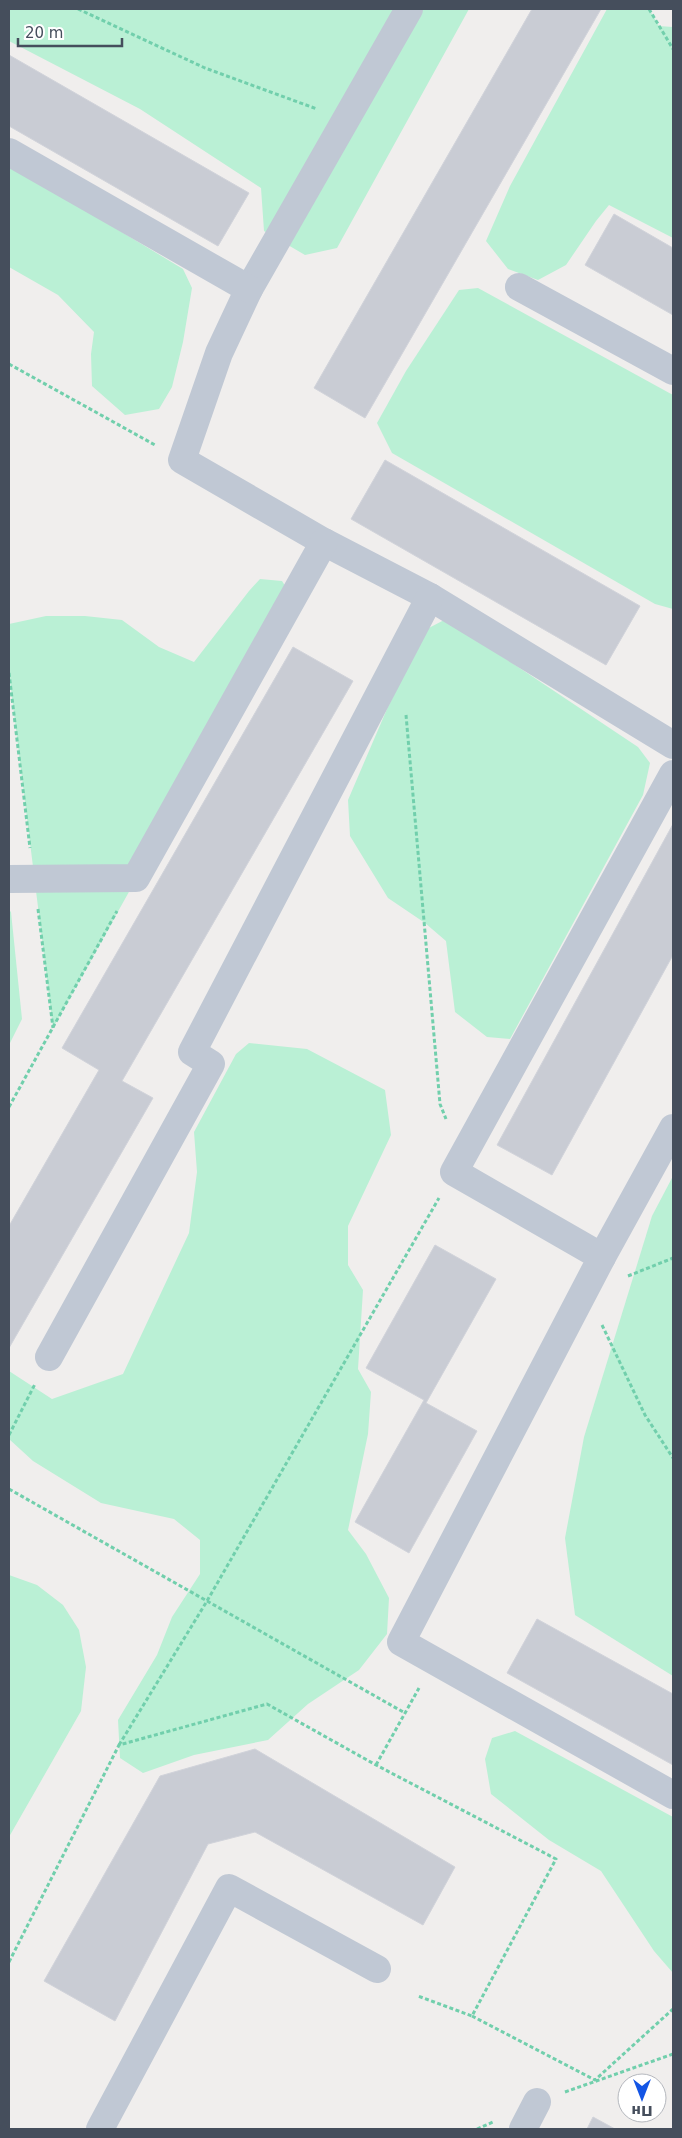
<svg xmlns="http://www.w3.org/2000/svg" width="682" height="2138" font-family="'DejaVu Sans',sans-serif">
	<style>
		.green { fill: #baf0d5 }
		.building { fill: #c9ccd4; stroke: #d1d3da }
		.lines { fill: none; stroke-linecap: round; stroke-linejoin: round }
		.path { stroke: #71cfac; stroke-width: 3; stroke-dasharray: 4 2.5; stroke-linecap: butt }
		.minor { stroke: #c0c8d4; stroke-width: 28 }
	</style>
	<rect width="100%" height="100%" fill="#f0eeed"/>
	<g class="green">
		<polygon points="9,9 469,9 337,248 305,255 264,231 261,188 140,109 9,41"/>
		<polygon points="607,9 649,9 659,26 673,27 673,238 609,205 596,221 566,265 538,280 508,269 486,241 510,186"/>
		<polygon points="9,164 183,269 192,288 183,342 172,387 159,409 125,415 92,386 91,354 94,332 58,295 9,267"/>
		<polygon points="478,288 673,395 673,609 655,604 392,453 377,423 406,371 459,290"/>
		<polygon points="260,579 282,581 293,598 53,1028 9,673 9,624 46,616 85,616 122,620 159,647 194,662 249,591"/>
		<polygon points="446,619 638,747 650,763 643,795 510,1039 487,1037 455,1012 446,941 425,923 388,898 350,836 348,800 387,709 425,630"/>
		<polygon points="9,910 11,912 22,1019 9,1045"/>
		<polygon points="249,1043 307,1049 385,1090 391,1135 348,1226 348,1265 363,1290 358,1369 371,1392 368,1434 348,1530 366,1554 389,1598 387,1634 359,1670 308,1704 268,1740 194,1755 143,1773 120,1758 118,1720 157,1655 172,1617 200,1574 200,1540 174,1519 101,1503 33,1461 9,1439 9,1371 52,1399 123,1374 189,1233 197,1172 194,1132 236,1054"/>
		<polygon points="673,1176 673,1676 575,1615 565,1538 584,1437 652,1216"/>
		<polygon points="9,1575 37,1585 63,1605 79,1630 86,1667 81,1711 9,1837"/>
		<polygon points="515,1731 673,1817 673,1973 654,1951 601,1871 549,1840 491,1794 485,1759 492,1738"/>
	</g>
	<g class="building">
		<polygon points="532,9 601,9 365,418 314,388"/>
		<polygon points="9,55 249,193 218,246 9,126"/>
		<polygon points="614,214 673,248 673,315 585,265"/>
		<polygon points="385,460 640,606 606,665 351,519"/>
		<polygon points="293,647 353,681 122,1081 153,1098 9,1348 9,1226 99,1070 62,1048"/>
		<polygon points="673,824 673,955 552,1175 497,1145"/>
		<polygon points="435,1245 496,1279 426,1403 477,1431 409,1553 355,1522 424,1400 366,1368"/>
		<polygon points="537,1619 673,1694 673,1765 507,1673"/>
		<polygon points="255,1749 455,1867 423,1925 255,1832 208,1844 115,2021 44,1981 160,1776"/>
		<polygon points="593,2117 615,2129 587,2129"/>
	</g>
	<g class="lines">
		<g class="path">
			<polyline points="78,9 205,68 317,109"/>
			<polyline points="649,9 673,49"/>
			<polyline points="9,364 155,445"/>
			<polyline points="9,673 30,848"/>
			<polyline points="406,715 440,1104 446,1119"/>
			<polyline points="38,909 53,1028"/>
			<polyline points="9,1107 117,911"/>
			<polyline points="628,1276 673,1258"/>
			<polyline points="602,1325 645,1415 673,1458"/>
			<polyline points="9,1435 35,1384"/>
			<polyline points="9,1489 405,1713"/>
			<polyline points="119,1745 207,1601 439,1198"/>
			<polyline points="376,1765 419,1688"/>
			<polyline points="9,1962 119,1745 267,1704 376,1765 556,1859 472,2016 418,1996"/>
			<polyline points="472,2016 595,2080 673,2009"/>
			<polyline points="565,2092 673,2054"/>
			<polyline points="477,2129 493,2122"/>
		</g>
		<g class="minor">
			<polyline points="409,9 249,289 219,353 182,460 324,542 430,597 673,745"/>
			<polyline points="9,152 249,289"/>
			<polyline points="519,287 673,371"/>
			<polyline points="673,774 454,1172 602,1257 401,1642 673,1795"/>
			<polyline points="9,879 136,878 324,542"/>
			<polyline points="602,1257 673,1128"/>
			<polyline points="49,1357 211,1064 192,1052 430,597"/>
			<polyline points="100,2129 229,1888 377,1969"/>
			<polyline points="523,2129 537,2102"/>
		</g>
	</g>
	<rect width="682" height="2138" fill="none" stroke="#454e5c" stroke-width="20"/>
	<g transform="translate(642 2098) rotate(180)"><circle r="24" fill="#ffffff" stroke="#b5b8be"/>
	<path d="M0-4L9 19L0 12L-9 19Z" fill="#1355e5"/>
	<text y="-8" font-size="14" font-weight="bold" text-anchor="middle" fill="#454e5c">Пн</text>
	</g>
	<path d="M18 38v8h104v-8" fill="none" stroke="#454e5c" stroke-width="2.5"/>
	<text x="25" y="38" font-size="15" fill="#454e5c" stroke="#ffffff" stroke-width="4" paint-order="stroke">20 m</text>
</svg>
